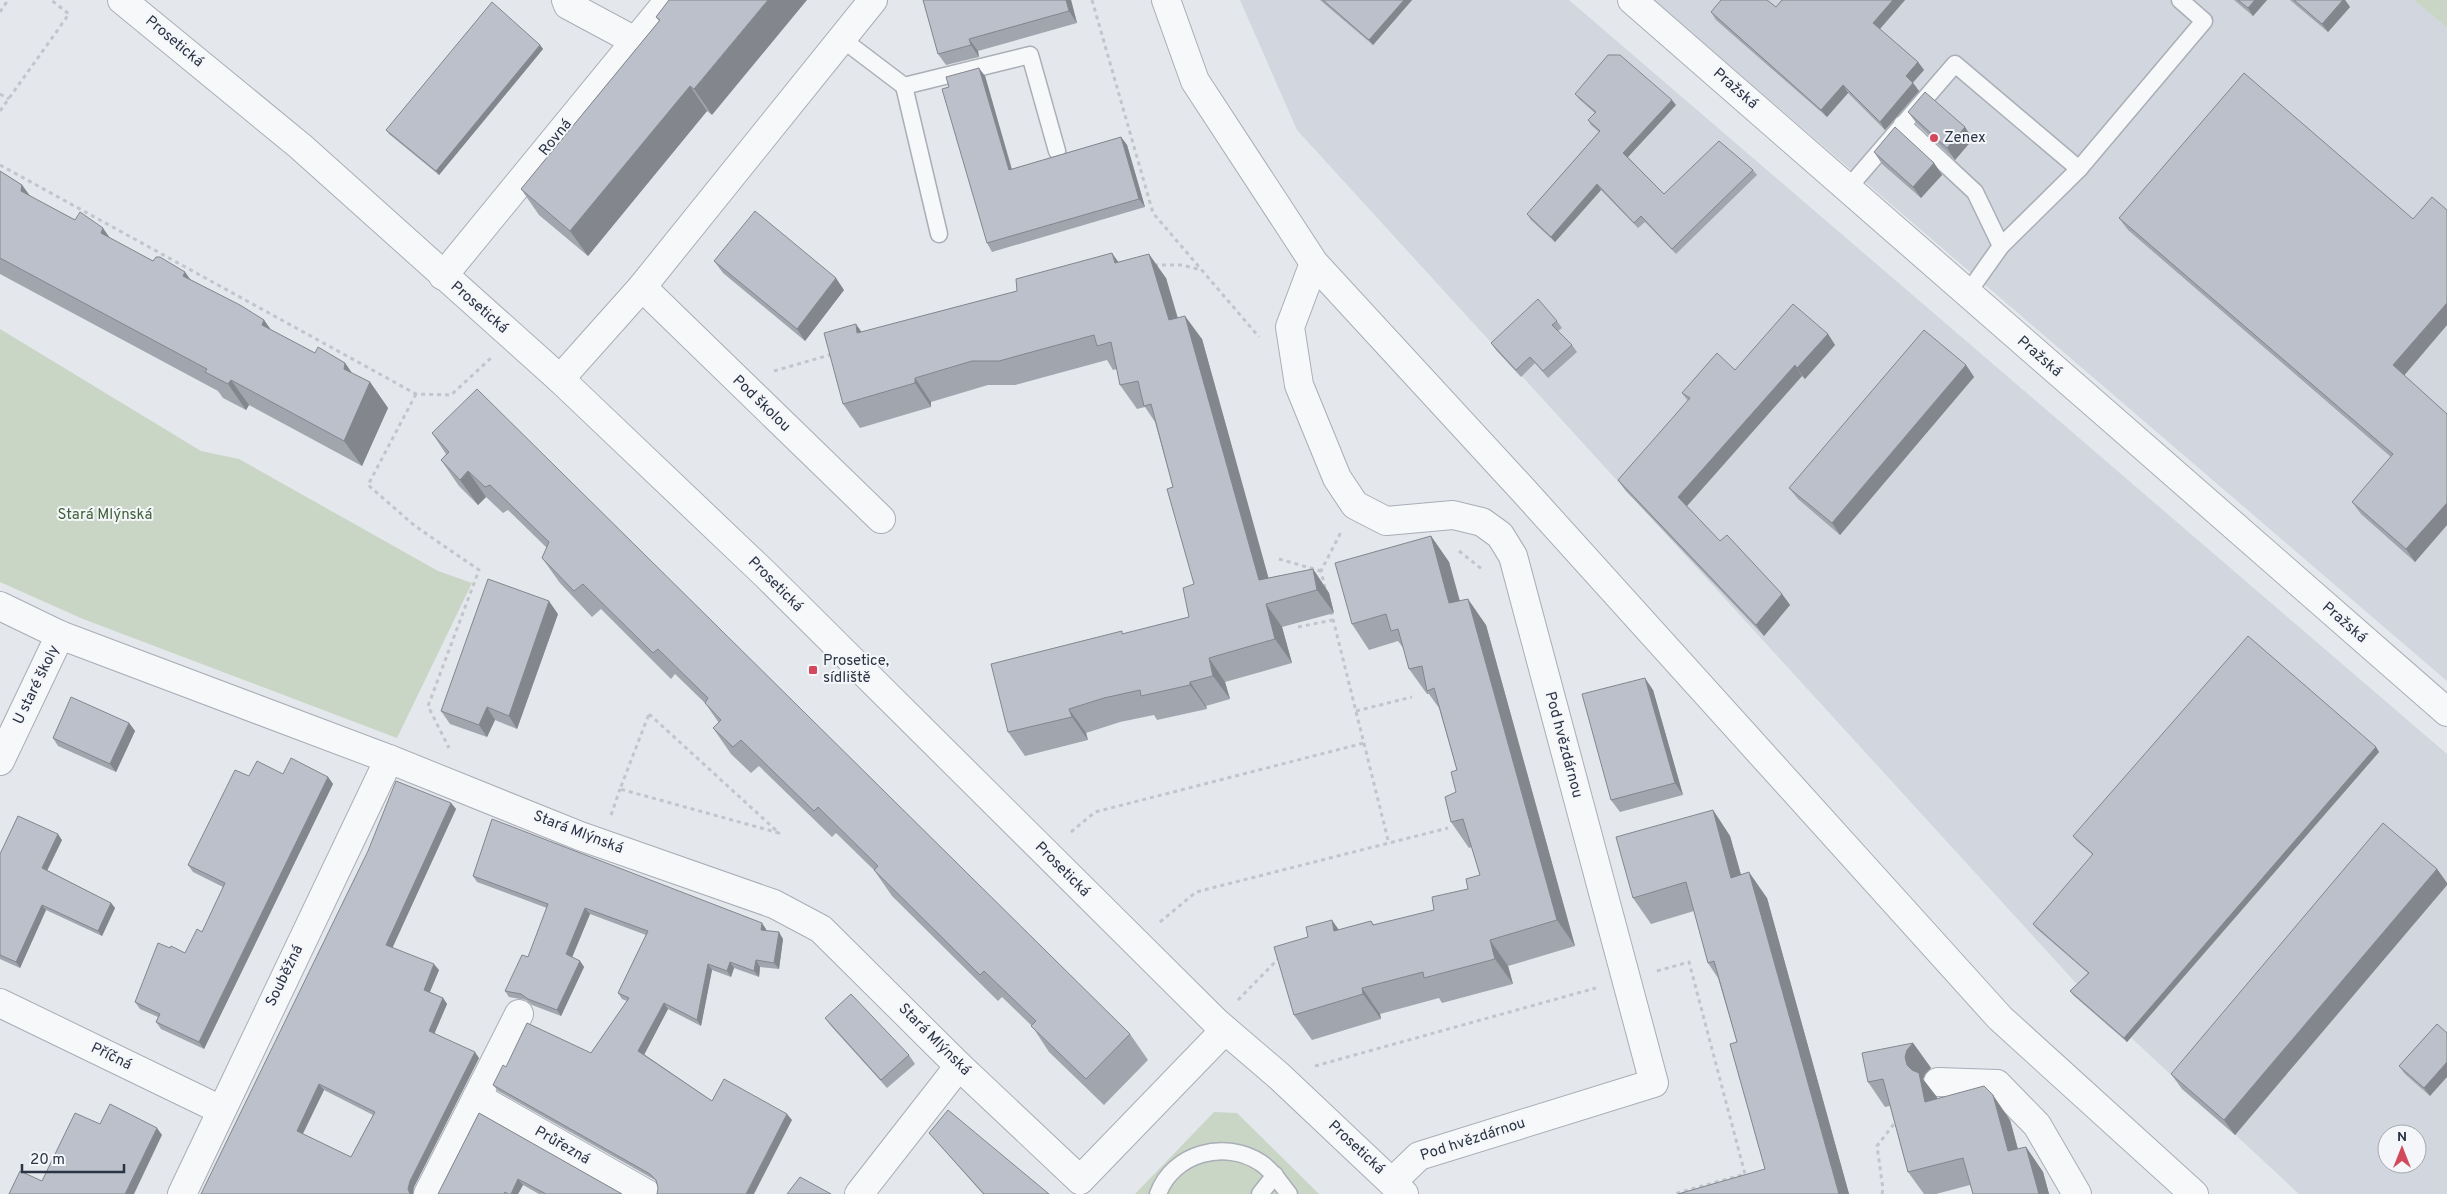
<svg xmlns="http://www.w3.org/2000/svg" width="2447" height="1194" font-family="Overpass,sans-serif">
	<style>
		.built { fill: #d2d6de; fill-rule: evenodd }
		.green { fill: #c9d6c5 }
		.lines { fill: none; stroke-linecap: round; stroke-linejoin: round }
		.lane-casing { stroke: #a9aeb7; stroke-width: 19 }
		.street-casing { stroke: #a9aeb7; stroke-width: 30 }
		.path { stroke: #c2c5cb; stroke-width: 3; stroke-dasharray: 4 4; stroke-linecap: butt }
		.lane { stroke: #f7f8fa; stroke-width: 16 }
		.street { stroke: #f7f8fa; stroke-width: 28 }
		.wall { fill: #a1a5ae; fill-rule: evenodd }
		.shaded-wall { fill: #83868d }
		.building { fill: #bbc0ca; stroke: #83868d; fill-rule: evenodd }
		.poi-dot { fill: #d1495b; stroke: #f4f6f9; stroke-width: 2 }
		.labels { text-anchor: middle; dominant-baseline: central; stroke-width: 4; stroke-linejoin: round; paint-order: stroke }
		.street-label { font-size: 15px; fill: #2b3445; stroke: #f4f6f9 }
		.poi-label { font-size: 15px; fill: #2b3445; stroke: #f4f6f9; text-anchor: start }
		.park-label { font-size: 15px; fill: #3f6138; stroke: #f4f6f9 }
	</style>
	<rect width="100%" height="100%" fill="#e4e7ec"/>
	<g class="built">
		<path d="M1240,0H1569L2447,754V1194H2299L2096,1005L1297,130ZM2387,1134H2417V1164H2387Z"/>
		<polygon points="1653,0 2414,0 2447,28 2447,681"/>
	</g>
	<g class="green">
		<polygon points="2414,0 2447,0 2447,28"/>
		<polygon points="0,329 201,451 239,459 438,571 472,583 397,738 83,619 0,582"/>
		<polygon points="1214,1112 1237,1113 1319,1194 1135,1194"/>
	</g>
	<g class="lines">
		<defs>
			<g id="lane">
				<polyline points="842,39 904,86 1030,55 1057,151"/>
				<polyline points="904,86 939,234"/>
				<polyline points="1902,124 1975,192 2001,246"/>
				<polyline points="1849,187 1955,64 2079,169"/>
				<polyline points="1967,294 2001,246 2079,169 2204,21 2180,0"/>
				<path d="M1158,1194C1173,1153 1225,1139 1261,1163C1273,1171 1280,1183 1289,1194"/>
				<polyline points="1260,1194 1275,1175"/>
			</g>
			<g id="street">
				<polyline points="122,0 300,146 560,379 766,575 1216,1022 1279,1076 1404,1194"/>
				<polyline points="566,0 568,5 635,41"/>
				<polyline points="1166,0 1195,81 1314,263 1524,491 2000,1018 2194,1194"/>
				<path d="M1632,0C1905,236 2175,475 2447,712"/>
				<polyline points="1314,263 1290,327 1299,385 1337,478 1355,505 1386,521 1453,515 1482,522 1500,535 1513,556 1654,1083 1419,1156 1392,1182"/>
				<polyline points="443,276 669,0"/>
				<polyline points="642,287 881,519"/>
				<polyline points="560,379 642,287 873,0"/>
				<polyline points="0,606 60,635 389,759 580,836 774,904 821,929 959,1066 1080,1180"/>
				<polyline points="0,761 60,635"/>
				<polyline points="0,1003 221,1110"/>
				<polyline points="1938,1082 1997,1084 2037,1125 2077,1194"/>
				<polyline points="477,1097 647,1194"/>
				<polyline points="1080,1180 1225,1030"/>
				<polyline points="182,1194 389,759"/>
				<polyline points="428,1194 519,1014"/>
				<polyline points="859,1194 959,1066"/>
			</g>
		</defs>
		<use href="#lane" class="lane-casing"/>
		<use href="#street" class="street-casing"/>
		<g class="path">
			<polyline points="1092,0 1153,213 1259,337"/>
			<polyline points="0,12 8,0"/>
			<polyline points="0,94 9,99"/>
			<polyline points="0,111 69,14 51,0"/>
			<polyline points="0,165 416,394 451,395 491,358"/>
			<polyline points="1154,265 1182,265 1201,270"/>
			<polyline points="774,371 833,354"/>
			<polyline points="416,394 368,485 415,526 479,570 428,706 449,748"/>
			<polyline points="1459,551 1483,570"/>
			<polyline points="1279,559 1321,571"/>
			<polyline points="1325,588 1321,571 1341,532"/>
			<polyline points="1331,611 1389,844"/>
			<polyline points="1298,627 1333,620"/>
			<polyline points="1356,711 1412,697"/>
			<polygon points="649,714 779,833 620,789"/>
			<polyline points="611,815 620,789"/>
			<polyline points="1071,832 1095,812 1364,743"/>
			<polyline points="1160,922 1196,892 1448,828"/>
			<polyline points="1657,971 1689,962 1745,1174 1674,1194"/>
			<polyline points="1238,1000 1281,956"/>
			<polyline points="1315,1066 1596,988"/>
			<polyline points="1882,1194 1883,1189 1877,1146 1897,1120"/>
		</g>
		<use href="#lane" class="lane"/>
		<use href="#street" class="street"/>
	</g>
	<g class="wall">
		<polygon points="669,0 712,115 707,111 588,256 539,215 521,189 659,21 656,17"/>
		<polygon points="923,0 1071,0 1077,23 978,51 979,57 946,65 938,54"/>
		<polygon points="1320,0 1412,0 1373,45"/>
		<polygon points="1782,0 1905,0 1880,29 1918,62 1924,70 1913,83 1919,91 1885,130 1848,93 1827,117 1716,20 1711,12 1776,7"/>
		<polygon points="2234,0 2267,0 2253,16"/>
		<polygon points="2290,0 2345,0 2350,7 2328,32"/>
		<polygon points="540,45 543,49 439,175 389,134 386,130"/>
		<polygon points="985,76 1012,169 1121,137 1127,145 1145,207 992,252 987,243"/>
		<polygon points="1575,94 1676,105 1628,157 1664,194 1753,170 1757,175 1676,254 1645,222 1638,228 1601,190 1555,242 1531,220 1527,214 1599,132 1591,125 1588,120 1595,113 1579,99"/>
		<polygon points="1908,112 1973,139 1955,160 1917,124"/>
		<polygon points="1874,152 1934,163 1942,175 1921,198 1882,164"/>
		<polygon points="0,171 22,185 30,196 153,261 191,280 264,320 271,330 315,353 345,363 352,373 370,382 388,408 362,466 249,405 246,410 223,398 218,391 0,274"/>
		<polygon points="2447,210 2447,325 2404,375 2447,414 2447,525 2415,562 2361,514 2352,502 2391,457 2128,230 2119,218 2413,219"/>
		<polygon points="714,261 844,290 805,341 723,273"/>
		<polygon points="1118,262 1166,278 1178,318 1202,339 1268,578 1313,569 1329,593 1334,613 1282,627 1292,663 1225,682 1230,699 1206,706 1207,709 1157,720 1154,715 1120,722 1086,733 1088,740 1025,756 1008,732 1124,634 1189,617 1194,584 1173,487 1155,422 1145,407 1137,409 1120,385 1117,369 1113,370 1107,360 1015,385 988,385 931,402 931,407 860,428 843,404 862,332 1017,291"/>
		<polygon points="1557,321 1562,328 1558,331 1572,345 1577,352 1548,378 1535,363 1521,377 1496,350 1491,343"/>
		<polygon points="1828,334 1835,345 1805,379 1802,376 1687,506 1720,541 1782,594 1790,605 1764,636 1625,490 1618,480 1688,401 1682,393 1735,370"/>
		<polygon points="1966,365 1974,377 1840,535 1798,499 1789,488"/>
		<polygon points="432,433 1130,1034 1148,1060 1104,1105 1049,1052 1032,1026 1002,997 998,1001 892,896 874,870 836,833 832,837 759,766 751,773 731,754 713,728 719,723 705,703 675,674 671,679 601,609 592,617 560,583 542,558 547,548 508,510 503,513 486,497 478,505 459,486 441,460 446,454"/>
		<polygon points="1431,536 1449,562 1460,601 1486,625 1575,946 1508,966 1513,984 1442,1003 1439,998 1380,1014 1381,1019 1312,1040 1294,1015 1338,930 1371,921 1374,925 1434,910 1468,889 1480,875 1472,847 1469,848 1451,822 1456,792 1457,770 1439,708 1429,694 1427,694 1409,669 1404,649 1398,641 1369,650 1352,624"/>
		<polygon points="558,614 517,729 495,720 487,737 450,724 441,711"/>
		<polygon points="1653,690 1683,795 1620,812 1611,800"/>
		<polygon points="129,723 135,731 116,772 58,746 53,738"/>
		<polygon points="2376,747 2379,752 2127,1042 2073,995 2070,991 2088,973 2036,928 2033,924 2093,855 2076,840 2073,836"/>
		<polygon points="283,774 328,777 333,784 204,1049 161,1029 156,1022 158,1017 140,1009 135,1002 170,948 185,953 202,932 223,887 193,872 188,865 249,776"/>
		<path d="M451,803L456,809L392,947L439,970L430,992L443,998L447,1004L434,1033L479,1058L414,1187L201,1194ZM324,1090L373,1115L351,1157L303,1134Z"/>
		<polygon points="1713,810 1730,836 1741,875 1767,898 1849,1194 1678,1194 1765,1169 1737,1042 1718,978 1708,963 1694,911 1651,924 1633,898"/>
		<polygon points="62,840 47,870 111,903 115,908 102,936 46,910 20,968 0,959 0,854"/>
		<polygon points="2437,869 2447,883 2447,885 2235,1135 2182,1089 2171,1074"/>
		<polygon points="473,876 766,929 766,931 783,939 779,969 760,967 759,977 734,968 731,977 712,970 701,1026 668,1009 644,1054 712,1101 792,1120 658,1188 657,1183 655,1180 498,1091 493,1085 506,1067 591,1053 627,1001 622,999 618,993 646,935 590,914 572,957 580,961 584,967 561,1016 532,1005 526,1000 509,997 505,991 528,957 547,908 477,882"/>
		<polygon points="825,1018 909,1055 915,1064 887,1088 831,1026"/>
		<polygon points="2437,1024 2430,1096 2405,1074 2399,1066"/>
		<polygon points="1913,1043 1931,1068 1925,1074 1923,1079 1937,1099 2010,1120 2018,1149 2026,1147 2043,1172 2049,1194 1973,1194 1970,1185 1936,1194 1924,1194 1908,1172 1890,1106 1885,1107 1868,1082"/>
		<polygon points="479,1113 622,1194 539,1194 523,1185 518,1194 438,1194"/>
		<polygon points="929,1133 1049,1194 983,1194"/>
	</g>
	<g class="shaded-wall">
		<polygon points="768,0 807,0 712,115 694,89"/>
		<polygon points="1066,0 1071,0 1077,23 1069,11"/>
		<polygon points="1404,0 1412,0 1373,45 1369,40"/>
		<polygon points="1893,0 1905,0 1878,31 1873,23"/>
		<polygon points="2255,0 2267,0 2253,16 2248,8"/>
		<polygon points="2343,0 2345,0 2350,7 2328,32 2322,24"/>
		<polygon points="969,39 978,51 979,57 971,45"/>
		<polygon points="540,45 543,49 439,175 436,171"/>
		<polygon points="1918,62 1924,70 1911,84 1906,76"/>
		<polygon points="979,68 985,76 1014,178 1009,170"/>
		<polygon points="1913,83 1919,91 1885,130 1880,122"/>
		<polygon points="1843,85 1848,93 1827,117 1821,110"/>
		<polygon points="690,86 707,111 588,256 570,231"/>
		<polygon points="1672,100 1676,105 1627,158 1623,153"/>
		<polygon points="1965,127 1973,139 1955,160 1947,148"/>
		<polygon points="1121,137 1127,145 1145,207 1139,199"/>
		<polygon points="1934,163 1942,175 1921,198 1913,187"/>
		<polygon points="1597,184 1601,190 1555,242 1551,237"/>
		<polygon points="22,185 40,210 21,191"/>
		<polygon points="103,228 121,254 101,233"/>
		<polygon points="1112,253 1129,277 1115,263"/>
		<polygon points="1149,254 1166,278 1185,344 1169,320"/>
		<polygon points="185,272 203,297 183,276"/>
		<polygon points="836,278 844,290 805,341 797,329"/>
		<polygon points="2447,303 2447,325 2402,378 2393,365"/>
		<polygon points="1185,316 1202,339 1275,601 1259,580"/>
		<polygon points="264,320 282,346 262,325"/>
		<polygon points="856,324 872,347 857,333"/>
		<polygon points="1828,334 1835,345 1805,379 1797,368"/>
		<polygon points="345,363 363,389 344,369"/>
		<polygon points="1795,365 1802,376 1686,507 1678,497"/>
		<polygon points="1966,365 1974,377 1840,535 1832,523"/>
		<polygon points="915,378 931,402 931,407 915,383"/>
		<polygon points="231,380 249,405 246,410 228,384"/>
		<polygon points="370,382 388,408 362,466 344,441"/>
		<polygon points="468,471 486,497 478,505 460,480"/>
		<polygon points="2447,503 2447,525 2415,562 2406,549"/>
		<polygon points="1431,536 1449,562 1467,628 1449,603"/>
		<polygon points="1313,569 1329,593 1334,613 1317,590"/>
		<polygon points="1782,594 1790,605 1764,636 1756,625"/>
		<polygon points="1468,599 1486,625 1575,946 1557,920"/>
		<polygon points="549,601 558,614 517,729 509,716"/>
		<polygon points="1266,604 1282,627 1292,663 1275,639"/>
		<polygon points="1209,658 1225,682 1230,699 1213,676"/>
		<polygon points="1645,678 1653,690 1683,795 1675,783"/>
		<polygon points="1190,682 1206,706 1207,709 1190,685"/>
		<polygon points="487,707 495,720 487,737 479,725"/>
		<polygon points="1069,709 1086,733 1088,740 1072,717"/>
		<polygon points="129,723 135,731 116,772 110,764"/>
		<polygon points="2376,747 2379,752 2127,1042 2124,1038"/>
		<polygon points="328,777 333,784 204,1049 199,1042"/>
		<polygon points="451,803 456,809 391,951 386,945"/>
		<polygon points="1713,810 1730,836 1749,903 1731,878"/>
		<polygon points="58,834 62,840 46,873 42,868"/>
		<polygon points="2437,869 2447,883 2447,885 2235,1135 2224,1120"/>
		<polygon points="1749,872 1767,898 1849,1194 1839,1194"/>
		<polygon points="111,903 115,908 102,936 98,931"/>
		<polygon points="42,905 46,910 20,968 16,962"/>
		<polygon points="585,908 590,914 571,960 566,954"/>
		<polygon points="1332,920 1350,946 1334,931"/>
		<polygon points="762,923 766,929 765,936 761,930"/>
		<polygon points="779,932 783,939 779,969 774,963"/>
		<polygon points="1490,940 1508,966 1513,984 1495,959"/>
		<polygon points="756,960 760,967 759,977 754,971"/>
		<polygon points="580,961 584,967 561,1016 557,1010"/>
		<polygon points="730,962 734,968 731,977 727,971"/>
		<polygon points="434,964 439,970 428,996 424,990"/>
		<polygon points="708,964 712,970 701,1026 697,1020"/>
		<polygon points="1362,988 1380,1014 1381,1019 1363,994"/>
		<polygon points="443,998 447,1004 433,1037 429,1031"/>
		<polygon points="664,1003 668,1009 643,1057 638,1051"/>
		<polygon points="1913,1043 1931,1068 1925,1074 1923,1079 1937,1097 1942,1126 1925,1102 1907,1065 1905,1057 1907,1050"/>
		<polygon points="475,1052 479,1058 414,1187 413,1194 410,1194 408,1189 410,1181"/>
		<polygon points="2447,1062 2447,1077 2430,1096 2424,1088"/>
		<polygon points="319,1084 324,1090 301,1137 297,1131"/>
		<polygon points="1993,1095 2010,1120 2025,1176 2008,1151"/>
		<polygon points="787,1114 792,1120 754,1194 746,1194"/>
		<polygon points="157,1128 162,1135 134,1194 125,1194"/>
		<polygon points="2026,1147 2043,1172 2049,1194 2039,1194"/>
		<polygon points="518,1179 523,1185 518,1194 511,1194"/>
	</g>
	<g class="building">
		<polygon points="669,0 768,0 694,89 690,86 570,231 521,189 660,20 656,17"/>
		<polygon points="923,0 1066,0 1069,11 969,39 971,45 938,54"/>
		<polygon points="1323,0 1404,0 1369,40"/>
		<polygon points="1721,0 1767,0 1776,7 1782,0 1893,0 1873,23 1918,62 1906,76 1913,83 1880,122 1843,85 1821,110 1711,12"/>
		<polygon points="2238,0 2255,0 2248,8"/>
		<polygon points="2294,0 2343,0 2322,24"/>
		<polygon points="492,2 540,45 436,171 386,130"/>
		<polygon points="1608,55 1620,55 1672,100 1623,153 1664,194 1719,141 1753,170 1672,249 1641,216 1634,223 1597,184 1551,237 1527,214 1600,131 1588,120 1596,112 1575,94"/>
		<polygon points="979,68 1009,170 1121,137 1139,199 987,243 942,89 949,87 946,77"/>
		<polygon points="2244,73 2413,219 2432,197 2447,210 2447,303 2393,365 2447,414 2447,503 2406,549 2352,502 2393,454 2119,218"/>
		<polygon points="1925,92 1965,127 1947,148 1908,112"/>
		<polygon points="1895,127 1934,163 1913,187 1874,152"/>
		<polygon points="0,171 22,185 21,191 75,220 80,212 103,228 101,233 153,261 156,257 160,257 185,272 183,276 240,305 264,320 262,325 315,353 318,347 345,363 344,369 370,382 344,441 231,380 228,384 205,372 207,369 0,258"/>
		<polygon points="755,211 836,278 797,329 714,261"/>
		<polygon points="1112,253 1115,263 1149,254 1169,320 1185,316 1259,580 1313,569 1317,590 1266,604 1275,639 1209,658 1213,676 1190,682 1190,685 1141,696 1140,690 1104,698 1069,709 1072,717 1008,732 991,664 1122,631 1122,634 1189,617 1183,588 1194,584 1167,489 1173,487 1151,404 1144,406 1138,381 1120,385 1111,342 1097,346 1094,335 999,361 972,361 915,378 915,383 843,404 824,333 856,324 857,333 1017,291 1016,279"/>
		<polygon points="1538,299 1557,321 1552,325 1572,345 1543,371 1530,357 1516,370 1491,343"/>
		<polygon points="1793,304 1828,334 1797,368 1795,365 1678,497 1720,541 1727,535 1782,594 1756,625 1618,480 1690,398 1682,393 1717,353 1735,370"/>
		<polygon points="1924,330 1966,365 1832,523 1789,488"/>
		<polygon points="477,389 1130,1034 1086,1079 1031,1026 1036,1021 984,971 980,975 874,870 878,866 818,807 814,811 741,740 733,747 713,728 721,720 705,703 708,698 658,649 653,653 583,584 574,591 542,558 549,542 490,485 485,487 468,471 460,480 441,460 449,452 432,433"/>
		<polygon points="1431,536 1449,603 1468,599 1557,920 1490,940 1495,959 1424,978 1423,972 1362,988 1363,994 1294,1015 1274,947 1308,937 1306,927 1332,920 1334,931 1371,921 1373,925 1434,910 1432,897 1468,889 1466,879 1480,875 1463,819 1451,822 1445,797 1456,792 1451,772 1457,770 1434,688 1427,691 1422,666 1409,669 1398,629 1391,631 1386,614 1352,624 1335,563"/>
		<polygon points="488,579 549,601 509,716 487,707 479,725 441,711"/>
		<polygon points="2248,636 2376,747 2124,1038 2070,991 2089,973 2033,924 2093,854 2073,836"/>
		<polygon points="1645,678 1675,783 1611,800 1582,694"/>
		<polygon points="71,697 129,723 110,764 53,738"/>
		<polygon points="291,758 328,777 199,1042 156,1022 160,1014 135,1002 158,943 170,948 171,946 185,953 197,929 202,932 225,883 188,865 235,770 249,776 257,761 283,774"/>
		<path d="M396,781L451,803L386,945L434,964L424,990L443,998L429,1031L475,1052L410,1181L408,1189L410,1194H201L368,851ZM319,1084L375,1112L351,1157L297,1131Z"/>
		<polygon points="1713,810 1731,878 1749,872 1839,1194 1678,1194 1765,1169 1730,1044 1737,1042 1714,961 1708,963 1686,882 1633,898 1616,837"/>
		<polygon points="18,816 58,834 42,868 111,903 98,931 42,905 16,962 0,955 0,854"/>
		<polygon points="492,819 762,923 761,930 779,932 774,963 756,960 754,971 730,962 727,971 708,964 697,1020 664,1003 638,1051 712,1101 724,1079 787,1114 746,1194 657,1194 658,1188 656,1180 650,1174 493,1085 503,1065 506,1067 527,1023 591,1053 629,998 618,993 648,931 585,908 566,954 580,961 557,1010 528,999 521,994 505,991 522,955 528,957 548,904 473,876"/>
		<polygon points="2383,823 2437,869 2224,1120 2171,1074"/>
		<polygon points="851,994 909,1055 881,1080 825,1018"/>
		<polygon points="2437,1024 2447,1033 2447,1062 2424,1088 2399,1066"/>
		<polygon points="1913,1043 1907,1050 1905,1057 1907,1065 1912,1070 1919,1073 1925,1102 1984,1086 1993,1095 2008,1151 2026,1147 2039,1194 1973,1194 1963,1158 1908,1172 1883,1079 1868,1082 1862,1053"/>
		<polygon points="110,1104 157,1128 125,1194 9,1194 20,1171 42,1181 75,1113 100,1124"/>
		<polygon points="948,1110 1049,1194 984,1194 929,1133"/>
		<polygon points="479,1113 622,1194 546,1194 518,1179 511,1194 508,1194 505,1192 504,1194 438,1194"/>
		<polygon points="800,1177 831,1194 787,1194"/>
	</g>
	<g class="poi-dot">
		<circle cx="1934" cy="138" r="5"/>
		<rect x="808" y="665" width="10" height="10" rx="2.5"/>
	</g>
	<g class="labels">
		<g class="street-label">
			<text transform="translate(174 42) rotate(40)">Prosetická</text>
			<text transform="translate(1735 89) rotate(41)">Pražská</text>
			<text transform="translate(556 138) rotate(-51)">Rovná</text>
			<text transform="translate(479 308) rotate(41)">Prosetická</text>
			<text transform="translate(2039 357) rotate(41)">Pražská</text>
			<text transform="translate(761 404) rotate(44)">Pod školou</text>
			<text transform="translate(775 585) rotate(45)">Prosetická</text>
			<text transform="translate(2344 623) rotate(41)">Pražská</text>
			<text transform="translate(37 685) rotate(-64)">U staré školy</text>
			<text transform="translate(1563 745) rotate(75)">Pod hvězdárnou</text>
			<text transform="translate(578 833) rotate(21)">Stará Mlýnská</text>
			<text transform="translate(1062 870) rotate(45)">Prosetická</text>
			<text transform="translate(285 976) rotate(-64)">Souběžná</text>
			<text transform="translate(934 1040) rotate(45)">Stará Mlýnská</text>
			<text transform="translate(111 1057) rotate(26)">Příčná</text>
			<text transform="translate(1473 1140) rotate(-18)">Pod hvězdárnou</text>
			<text transform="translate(562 1146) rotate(30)">Průřezná</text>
			<text transform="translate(1356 1148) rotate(43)">Prosetická</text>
		</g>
		<g class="poi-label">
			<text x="1944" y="138">Zenex</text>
			<text x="823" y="661">Prosetice,<tspan x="823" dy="17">sídliště</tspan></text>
		</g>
		<g class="park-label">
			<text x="105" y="515">Stará Mlýnská</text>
		</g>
	</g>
	<g transform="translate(2402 1149)"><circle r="24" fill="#f4f6f9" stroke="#a4a8b1"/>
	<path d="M0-4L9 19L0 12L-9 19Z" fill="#d1495b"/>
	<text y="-8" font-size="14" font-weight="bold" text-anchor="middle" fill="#2b3445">N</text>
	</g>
	<path d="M22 1164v8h102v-8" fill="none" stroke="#2b3445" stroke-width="2.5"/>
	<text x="30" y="1164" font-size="15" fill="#2b3445" stroke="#f4f6f9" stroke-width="4" paint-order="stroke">20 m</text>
</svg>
